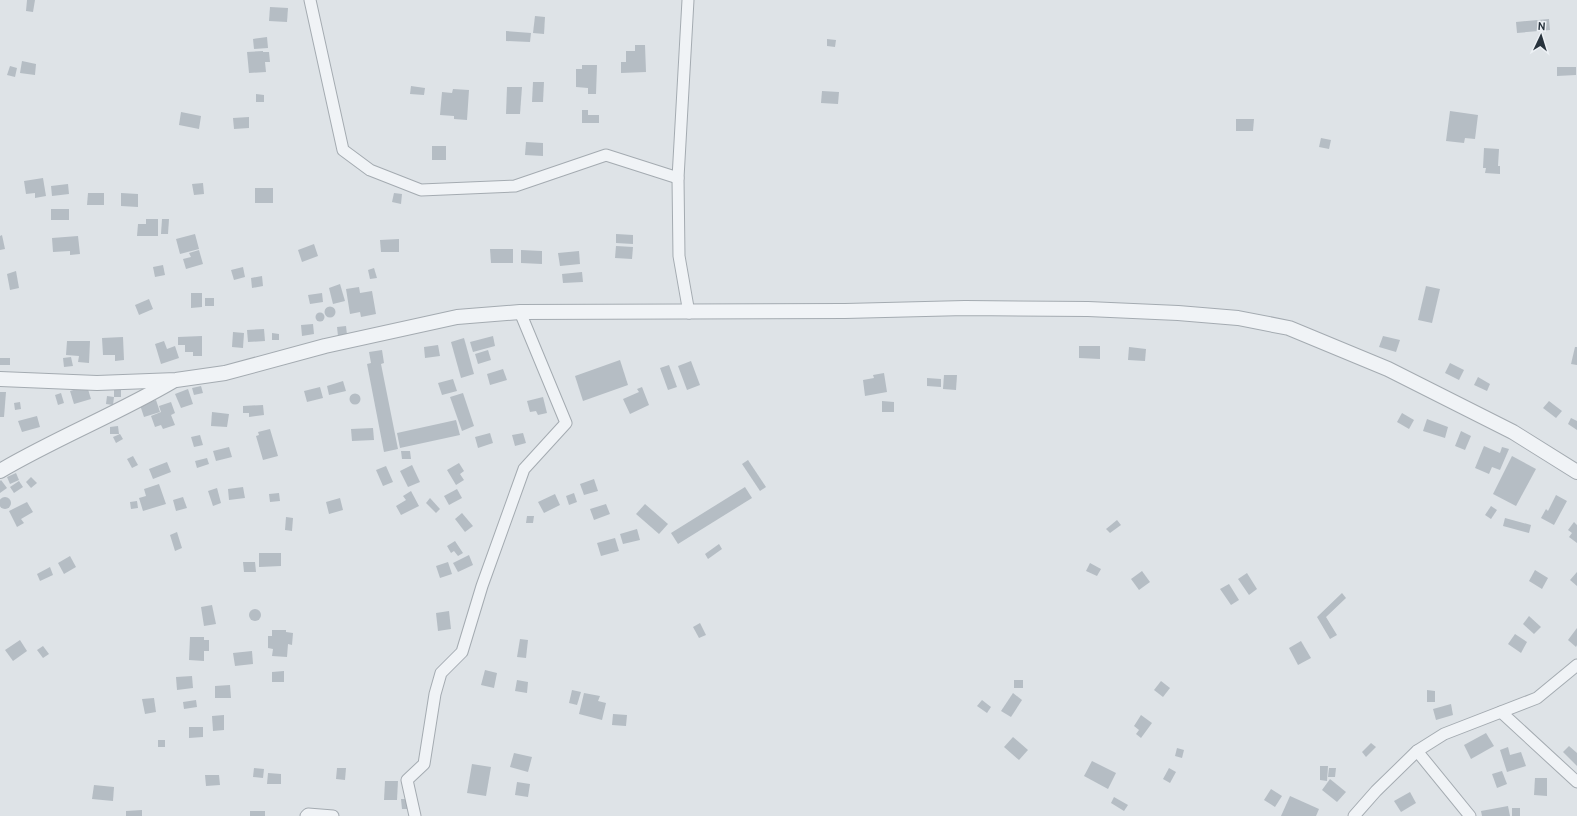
<svg xmlns="http://www.w3.org/2000/svg" width="1577" height="816" font-family="Cabin,sans-serif">
	<style>
		.building { fill: #b5bdc4 }
		.lines { fill: none; stroke-linecap: round; stroke-linejoin: round }
		.minor-casing { stroke: #a4abb1; stroke-width: 13 }
		.tertiary-casing { stroke: #a4abb1; stroke-width: 16 }
		.minor { stroke: #f0f3f6; stroke-width: 11 }
		.tertiary { stroke: #f0f3f6; stroke-width: 14 }
	</style>
	<rect width="100%" height="100%" fill="#dee3e7"/>
	<g class="building">
		<polygon points="27,0 35,0 33,12 26,11"/>
		<polygon points="270,7 288,8 287,22 269,21"/>
		<polygon points="535,16 545,17 544,34 533,33"/>
		<polygon points="1549,19 1550,30 1517,33 1516,22"/>
		<polygon points="506,31 531,33 530,42 506,41"/>
		<polygon points="267,37 268,48 254,49 253,39"/>
		<polygon points="827,39 836,40 835,47 827,46"/>
		<polygon points="635,45 645,45 646,72 621,73 621,62 626,62 626,51 635,51"/>
		<polygon points="263,51 263,52 269,52 270,62 265,62 266,72 249,73 247,52"/>
		<polygon points="22,61 36,64 35,75 20,73"/>
		<polygon points="582,65 597,65 596,94 588,94 588,88 576,87 576,69 582,69"/>
		<polygon points="10,66 17,68 15,77 7,75"/>
		<polygon points="1557,67 1576,67 1576,75 1557,76"/>
		<polygon points="533,82 544,82 543,102 532,102"/>
		<polygon points="411,86 425,88 424,95 410,94"/>
		<polygon points="507,87 522,87 520,114 506,114"/>
		<polygon points="453,89 469,90 467,120 454,119 454,116 440,115 442,92 452,93"/>
		<polygon points="822,91 839,92 838,104 821,103"/>
		<polygon points="256,94 264,95 264,102 256,102"/>
		<polygon points="582,110 588,110 588,115 599,115 599,123 582,123"/>
		<polygon points="1450,111 1478,115 1475,139 1465,138 1464,143 1446,141"/>
		<polygon points="181,112 201,116 199,129 179,125"/>
		<polygon points="249,117 249,128 234,129 233,118"/>
		<polygon points="1236,119 1254,119 1253,131 1236,131"/>
		<polygon points="1321,138 1331,140 1329,149 1319,147"/>
		<polygon points="526,142 543,143 543,156 525,155"/>
		<rect x="432" y="146" width="14" height="14"/>
		<polygon points="1484,148 1499,149 1498,166 1500,166 1500,174 1485,173 1486,168 1483,168"/>
		<polygon points="43,178 46,196 35,198 35,193 26,194 24,181"/>
		<polygon points="203,183 204,194 194,195 192,184"/>
		<polygon points="68,184 69,194 52,196 51,186"/>
		<rect x="255" y="188" width="18" height="15"/>
		<polygon points="88,193 104,193 104,205 87,205"/>
		<polygon points="121,193 138,194 138,207 121,206"/>
		<polygon points="394,193 402,194 401,204 392,202"/>
		<rect x="51" y="209" width="18" height="11"/>
		<polygon points="146,219 158,219 158,236 137,236 138,224 146,224"/>
		<polygon points="162,219 169,219 168,234 161,234"/>
		<polygon points="195,234 199,249 180,254 176,239"/>
		<polygon points="616,234 633,235 633,244 616,243"/>
		<polygon points="2,235 5,249 0,250 0,236"/>
		<polygon points="78,236 80,254 70,255 70,251 53,252 52,238"/>
		<polygon points="399,239 399,252 381,252 380,240"/>
		<polygon points="314,244 318,256 302,262 298,250"/>
		<polygon points="616,246 633,247 632,259 615,258"/>
		<polygon points="490,249 513,249 513,263 491,263"/>
		<polygon points="199,250 203,264 186,269 183,259 191,257 189,253"/>
		<polygon points="521,250 542,251 542,264 521,263"/>
		<polygon points="579,251 580,264 560,266 558,253"/>
		<polygon points="163,265 165,275 155,277 153,267"/>
		<polygon points="243,267 245,277 234,280 231,270"/>
		<polygon points="374,268 377,278 370,279 368,270"/>
		<polygon points="16,271 19,288 10,290 7,274"/>
		<polygon points="582,272 583,282 563,283 562,274"/>
		<polygon points="262,276 263,286 252,288 251,278"/>
		<polygon points="340,284 345,301 333,304 329,288"/>
		<polygon points="1426,286 1440,289 1432,323 1418,320"/>
		<polygon points="359,287 360,293 372,291 376,314 361,317 360,312 350,314 346,289"/>
		<polygon points="191,293 202,293 202,307 191,308"/>
		<polygon points="322,293 323,302 310,304 308,295"/>
		<rect x="205" y="298" width="9" height="8"/>
		<polygon points="149,299 153,309 139,315 135,305"/>
		<circle cx="330" cy="312" r="5.5"/>
		<circle cx="320" cy="317" r="4.5"/>
		<polygon points="313,324 314,334 302,336 301,325"/>
		<polygon points="346,326 347,335 338,336 337,327"/>
		<polygon points="264,329 265,341 248,342 247,330"/>
		<polygon points="233,332 244,333 243,348 232,347"/>
		<polygon points="272,333 279,334 279,340 272,340"/>
		<polygon points="202,336 202,356 193,356 193,352 185,352 185,345 178,345 178,337"/>
		<polygon points="493,336 495,346 473,352 470,342"/>
		<polygon points="1383,336 1400,340 1396,352 1379,347"/>
		<polygon points="123,337 124,360 115,361 115,355 103,355 102,338"/>
		<polygon points="464,338 474,374 461,378 451,342"/>
		<polygon points="67,341 90,341 89,363 78,362 79,356 66,355"/>
		<polygon points="164,341 167,349 175,346 179,358 161,364 155,344"/>
		<polygon points="438,345 440,356 425,358 424,347"/>
		<polygon points="1079,346 1100,346 1100,359 1079,358"/>
		<polygon points="1129,347 1146,349 1145,361 1128,360"/>
		<polygon points="1575,347 1577,347 1577,365 1571,364"/>
		<polygon points="382,350 384,363 381,364 398,449 384,452 367,364 371,363 369,352"/>
		<polygon points="488,350 491,360 478,364 475,354"/>
		<polygon points="71,357 73,366 64,367 63,358"/>
		<rect x="0" y="358" width="10" height="7"/>
		<polygon points="620,360 628,385 583,401 575,376"/>
		<polygon points="691,361 700,385 687,390 678,366"/>
		<polygon points="1450,363 1464,370 1459,380 1445,373"/>
		<polygon points="669,365 677,387 668,390 660,368"/>
		<polygon points="503,369 507,380 490,385 487,374"/>
		<polygon points="884,373 887,392 865,396 863,380 874,378 873,375"/>
		<polygon points="944,375 957,375 956,390 943,389"/>
		<polygon points="1478,377 1490,384 1487,391 1474,385"/>
		<polygon points="927,378 941,379 941,387 927,386"/>
		<polygon points="453,379 457,391 442,395 438,383"/>
		<polygon points="343,381 346,391 329,395 327,386"/>
		<polygon points="87,386 91,399 74,404 70,391"/>
		<polygon points="201,386 203,393 194,395 192,388"/>
		<polygon points="320,387 323,398 307,402 304,391"/>
		<polygon points="642,387 649,405 630,414 623,399 639,392 637,389"/>
		<polygon points="188,389 193,404 181,408 175,394"/>
		<rect x="114" y="390" width="7" height="7"/>
		<polygon points="0,392 6,392 4,417 0,417"/>
		<polygon points="61,393 64,403 58,405 55,395"/>
		<polygon points="463,393 474,426 462,431 450,397"/>
		<circle cx="355" cy="399" r="5.5"/>
		<polygon points="107,396 114,397 113,405 106,404"/>
		<polygon points="543,397 547,413 538,415 536,411 530,412 527,401"/>
		<polygon points="156,400 160,412 144,417 140,405"/>
		<polygon points="882,401 894,402 894,412 882,412"/>
		<polygon points="1549,401 1562,411 1556,418 1543,408"/>
		<polygon points="20,402 21,409 15,410 14,403"/>
		<polygon points="171,402 175,413 171,415 175,425 163,429 161,425 155,427 151,416 161,412 159,406"/>
		<polygon points="263,405 264,415 249,417 249,413 243,413 243,406"/>
		<polygon points="212,412 229,414 227,427 211,426"/>
		<polygon points="1402,413 1414,420 1409,429 1397,422"/>
		<polygon points="37,416 40,427 22,432 18,421"/>
		<polygon points="1571,418 1577,421 1577,430 1568,424"/>
		<polygon points="1427,419 1448,427 1445,438 1423,431"/>
		<polygon points="456,420 460,435 400,448 397,433"/>
		<polygon points="118,426 119,434 110,434 110,427"/>
		<polygon points="373,428 374,440 352,441 351,429"/>
		<polygon points="270,429 278,456 263,460 256,436 259,435 258,432"/>
		<polygon points="1461,431 1471,436 1465,450 1455,446"/>
		<polygon points="490,433 493,443 478,448 475,437"/>
		<polygon points="523,433 526,443 515,446 512,435"/>
		<polygon points="120,434 123,439 116,443 113,437"/>
		<polygon points="200,435 203,445 194,447 191,437"/>
		<polygon points="1484,446 1500,453 1502,447 1509,449 1500,470 1492,467 1489,474 1475,468"/>
		<polygon points="229,447 232,457 216,461 213,451"/>
		<polygon points="401,451 410,451 411,459 402,459"/>
		<polygon points="133,456 138,465 132,468 127,459"/>
		<polygon points="1512,456 1536,469 1516,506 1493,494"/>
		<polygon points="207,458 209,464 197,468 195,461"/>
		<polygon points="748,460 766,487 760,491 742,464"/>
		<polygon points="167,462 171,472 153,479 149,469"/>
		<polygon points="459,463 464,471 460,474 464,480 456,485 447,470"/>
		<polygon points="412,465 420,482 408,487 400,471"/>
		<polygon points="386,466 393,482 383,486 376,470"/>
		<polygon points="16,473 19,480 10,484 7,477"/>
		<polygon points="31,477 37,483 31,488 26,482"/>
		<polygon points="594,479 598,491 584,495 580,484"/>
		<polygon points="1,480 7,488 0,493 0,481"/>
		<polygon points="19,481 23,487 14,493 10,487"/>
		<polygon points="159,484 166,504 143,511 139,498 146,496 144,489"/>
		<polygon points="243,487 245,498 229,500 228,489"/>
		<polygon points="745,487 752,498 678,544 671,533"/>
		<polygon points="217,488 221,503 213,506 208,491"/>
		<polygon points="457,489 462,498 449,505 444,496"/>
		<polygon points="411,491 419,506 401,515 396,506 406,500 403,496"/>
		<polygon points="279,493 280,501 270,502 269,494"/>
		<polygon points="574,493 577,502 569,505 566,496"/>
		<polygon points="555,494 560,505 544,513 538,502"/>
		<polygon points="1556,495 1567,501 1554,525 1541,518 1546,509 1548,511"/>
		<polygon points="183,497 187,508 176,511 173,500"/>
		<circle cx="5" cy="503" r="6"/>
		<polygon points="340,498 343,510 329,514 326,502"/>
		<polygon points="430,498 440,509 436,513 426,503"/>
		<polygon points="137,501 138,508 131,509 130,502"/>
		<polygon points="27,502 33,512 21,519 24,523 17,527 9,511"/>
		<polygon points="606,504 610,514 594,520 590,509"/>
		<polygon points="645,504 668,524 659,534 636,514"/>
		<polygon points="1491,506 1497,510 1491,519 1485,515"/>
		<polygon points="462,513 473,526 465,532 455,519"/>
		<polygon points="527,516 534,516 533,523 526,523"/>
		<polygon points="286,517 293,518 292,531 285,530"/>
		<polygon points="1505,518 1531,525 1529,533 1503,526"/>
		<polygon points="1117,520 1121,525 1110,533 1106,529"/>
		<polygon points="1574,522 1577,525 1577,543 1569,537 1572,533 1568,530"/>
		<polygon points="637,529 640,540 623,544 620,534"/>
		<polygon points="177,532 182,548 175,551 170,535"/>
		<polygon points="615,538 619,551 601,556 597,543"/>
		<polygon points="455,541 463,553 458,556 454,551 451,553 447,546"/>
		<polygon points="719,544 722,549 708,559 705,554"/>
		<polygon points="259,553 281,553 281,566 259,567"/>
		<polygon points="469,555 473,565 458,572 453,563"/>
		<polygon points="70,556 76,567 64,574 58,563"/>
		<polygon points="243,562 255,562 256,572 244,572"/>
		<polygon points="448,562 452,574 440,578 436,566"/>
		<polygon points="1090,563 1101,569 1097,576 1086,571"/>
		<polygon points="50,567 53,575 40,581 37,574"/>
		<polygon points="1535,570 1548,578 1542,589 1529,581"/>
		<polygon points="1142,571 1150,582 1139,590 1131,579"/>
		<polygon points="1577,572 1577,586 1570,580"/>
		<polygon points="1247,573 1257,589 1249,595 1238,579"/>
		<polygon points="1229,584 1239,600 1231,605 1220,589"/>
		<polygon points="1342,593 1346,598 1326,617 1337,635 1330,639 1317,617"/>
		<polygon points="212,605 216,624 204,626 201,607"/>
		<circle cx="255" cy="615" r="6"/>
		<polygon points="449,611 451,629 438,631 436,613"/>
		<polygon points="1529,616 1541,627 1534,634 1523,624"/>
		<polygon points="700,623 706,635 699,638 693,627"/>
		<polygon points="1577,628 1577,645 1576,647 1568,640"/>
		<polygon points="272,630 286,630 286,632 293,633 292,645 288,644 287,657 272,656 273,649 268,648 268,636 272,636"/>
		<polygon points="1515,634 1527,642 1521,653 1508,644"/>
		<polygon points="190,637 204,637 204,640 209,640 209,651 204,651 204,661 189,660"/>
		<polygon points="520,639 528,640 526,658 517,657"/>
		<polygon points="20,640 27,651 13,661 5,650"/>
		<polygon points="1301,641 1311,658 1298,665 1289,648"/>
		<polygon points="43,646 49,654 43,658 37,650"/>
		<polygon points="252,651 253,664 235,666 233,653"/>
		<polygon points="485,670 497,673 494,688 481,685"/>
		<polygon points="284,671 284,682 272,682 272,672"/>
		<polygon points="192,676 193,688 177,690 176,677"/>
		<polygon points="517,680 528,682 527,693 515,691"/>
		<rect x="1014" y="680" width="9" height="8"/>
		<polygon points="1161,681 1170,688 1163,697 1154,690"/>
		<polygon points="230,685 231,698 215,698 215,686"/>
		<polygon points="572,690 581,692 577,705 569,703"/>
		<polygon points="1427,690 1435,691 1435,702 1427,702"/>
		<polygon points="584,693 600,696 598,701 606,703 602,720 579,714"/>
		<polygon points="1013,693 1022,700 1011,717 1001,711"/>
		<polygon points="154,698 156,712 145,714 142,699"/>
		<polygon points="196,700 197,707 184,709 183,702"/>
		<polygon points="982,700 991,707 987,713 977,706"/>
		<polygon points="1451,704 1453,715 1436,720 1433,709"/>
		<polygon points="613,714 627,715 626,726 612,725"/>
		<polygon points="224,715 224,730 213,731 212,716"/>
		<polygon points="1141,715 1152,723 1141,738 1136,734 1139,730 1134,726"/>
		<polygon points="189,727 203,727 203,737 189,738"/>
		<polygon points="1486,733 1494,746 1471,759 1464,745"/>
		<polygon points="1013,737 1028,750 1019,760 1004,747"/>
		<rect x="158" y="740" width="7" height="7"/>
		<polygon points="1371,743 1376,747 1366,757 1362,752"/>
		<polygon points="1569,746 1577,753 1577,766 1563,752"/>
		<polygon points="1508,747 1510,755 1521,752 1526,766 1507,772 1500,750"/>
		<polygon points="1177,748 1184,750 1182,758 1175,756"/>
		<polygon points="514,753 532,757 528,772 510,767"/>
		<polygon points="1092,761 1116,773 1108,789 1084,776"/>
		<polygon points="472,764 491,767 486,796 467,793"/>
		<polygon points="1320,766 1328,766 1327,781 1320,780"/>
		<polygon points="254,768 264,769 263,778 253,777"/>
		<polygon points="337,768 346,768 345,780 336,779"/>
		<polygon points="1169,768 1176,772 1170,783 1163,779"/>
		<polygon points="1329,768 1336,768 1335,777 1328,777"/>
		<polygon points="1502,771 1507,784 1497,788 1492,774"/>
		<polygon points="268,773 281,774 281,784 267,784"/>
		<polygon points="205,775 219,775 220,785 206,786"/>
		<polygon points="1535,778 1547,778 1547,796 1534,795"/>
		<polygon points="1330,779 1346,792 1337,802 1322,790"/>
		<polygon points="385,781 398,781 397,800 384,800"/>
		<polygon points="517,782 530,784 528,797 515,795"/>
		<polygon points="94,785 114,787 113,801 92,799"/>
		<polygon points="1271,789 1282,796 1275,807 1264,800"/>
		<polygon points="1410,792 1416,803 1401,812 1394,801"/>
		<polygon points="1290,796 1319,809 1316,816 1281,816"/>
		<polygon points="1114,797 1128,805 1124,811 1111,803"/>
		<polygon points="401,799 410,799 410,809 402,809"/>
		<polygon points="1508,806 1510,816 1482,816 1481,811"/>
		<rect x="1512" y="808" width="8" height="8"/>
		<polygon points="142,810 142,816 126,816 126,811"/>
		<rect x="250" y="811" width="15" height="5"/>
	</g>
	<g class="lines">
		<defs>
			<g id="minor">
				<polyline points="310,0 343,150 370,170 421,190 515,186 606,155 678,178"/>
				<polyline points="688,0 678,178 679,256 689,313"/>
				<polyline points="1501,712 1577,782"/>
				<polyline points="1417,751 1470,816"/>
				<polyline points="306,816 308,814 333,816"/>
				<polyline points="415,816 407,780 424,764 435,694 441,673 462,652 482,586 524,469 566,423 520,312"/>
				<polyline points="1354,816 1376,791 1417,751 1444,734 1537,698 1577,665"/>
			</g>
			<g id="tertiary">
				<polyline points="0,379 97,383 176,380 225,373 325,346 457,317 520,312 845,311 965,308 1088,309 1178,313 1238,318 1289,328 1388,369 1513,432 1577,472"/>
				<path d="M0,471C56,438 117,414 173,381"/>
			</g>
		</defs>
		<use href="#minor" class="minor-casing"/>
		<use href="#tertiary" class="tertiary-casing"/>
		<use href="#minor" class="minor"/>
		<use href="#tertiary" class="tertiary"/>
	</g>
	<g transform="translate(1541 36) rotate(4)" stroke="#edf1f5" stroke-width="3" paint-order="stroke">
	<path d="M0-3L7 15L0 10L-7 15Z" fill="#28333d"/>
	<text y="-6" font-size="11" font-weight="bold" text-anchor="middle" fill="#28333d">N</text>
	</g>
</svg>
